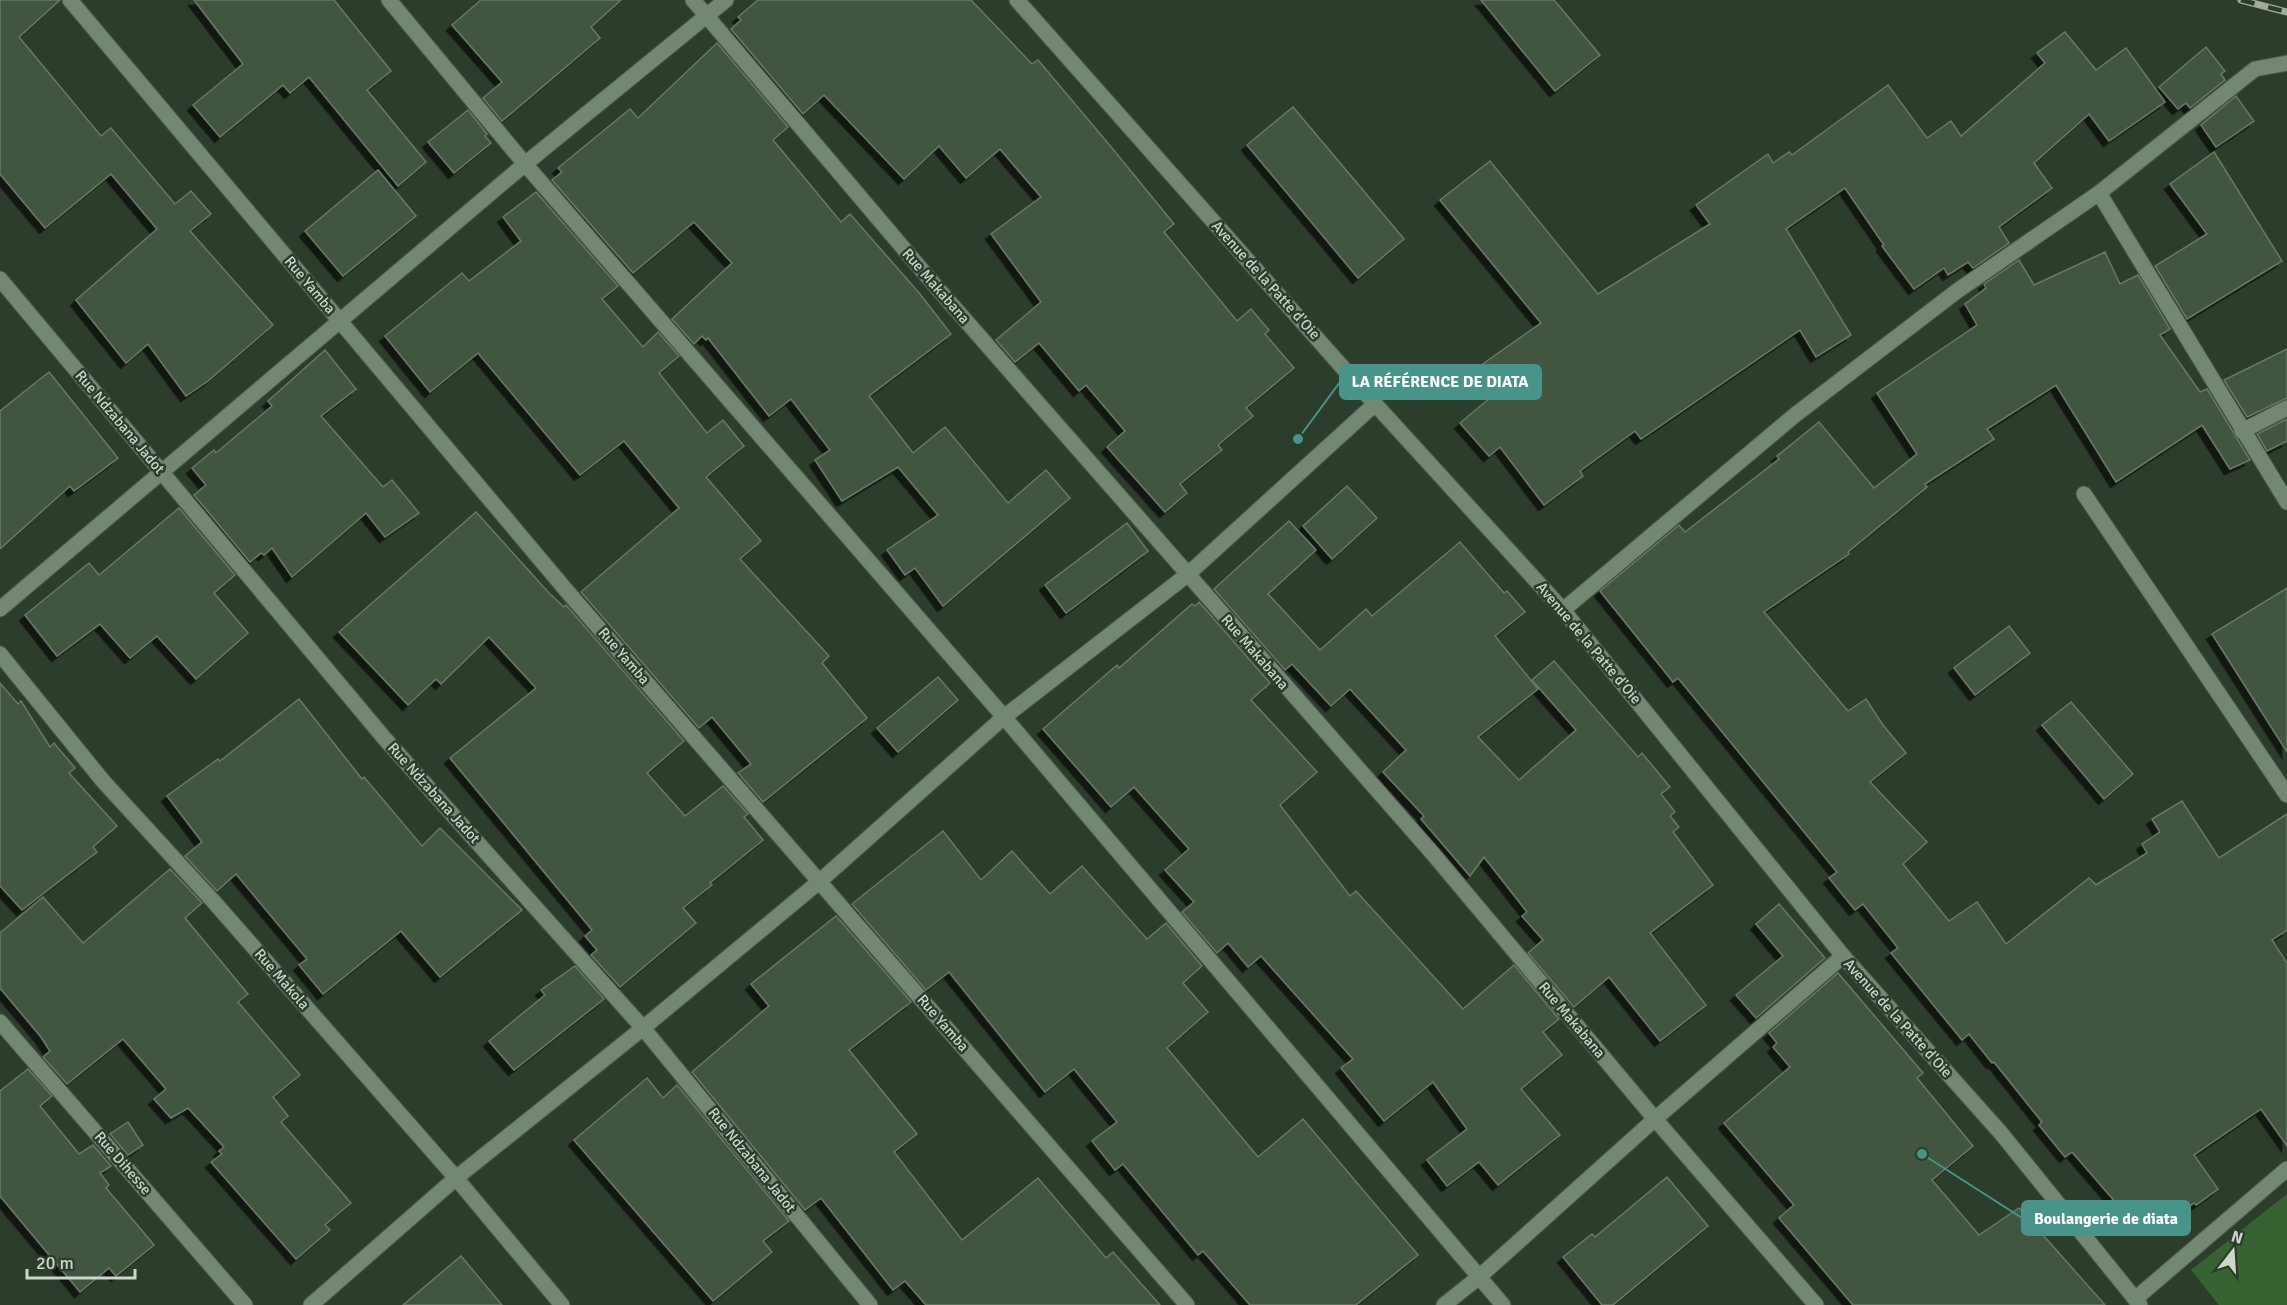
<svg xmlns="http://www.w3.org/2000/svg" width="2287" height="1305" font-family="Signika,sans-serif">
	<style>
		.green { fill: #366331 }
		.building { fill: #435441; stroke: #677965; stroke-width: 1.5; filter: url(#shadow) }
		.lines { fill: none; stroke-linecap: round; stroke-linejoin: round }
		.minor-casing { stroke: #4b594a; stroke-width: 17 }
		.minor { stroke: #748772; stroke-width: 15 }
		.rail-casing { stroke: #a0ab9e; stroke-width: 7 }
		.rail { stroke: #2d3d2b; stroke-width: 4.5; stroke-dasharray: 14; stroke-linecap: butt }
		.labels { text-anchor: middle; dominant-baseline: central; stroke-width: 5; stroke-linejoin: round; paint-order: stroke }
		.street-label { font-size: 15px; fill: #ccd6cb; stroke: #2d3d2b }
		.leader { fill: none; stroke: #48938a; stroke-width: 2 }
		.callout-dot { fill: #48938a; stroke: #2d3d2b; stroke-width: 2 }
		.callout { fill: #48938a; stroke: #48938a; stroke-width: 2 }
		.callout-label { font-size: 16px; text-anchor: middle; font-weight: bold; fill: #fff }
	</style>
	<defs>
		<filter id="shadow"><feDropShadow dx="-5.5" dy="5.5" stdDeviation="0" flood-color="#0009"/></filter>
	</defs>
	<rect width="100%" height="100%" fill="#2d3d2b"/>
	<polygon class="green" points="2287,1194 2287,1305 2219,1305 2191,1270"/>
	<g class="building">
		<polygon points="0,0 60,0 19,37 101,136 111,128 175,204 191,191 211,214 190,231 273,325 208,381 186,396 148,344 126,363 76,300 157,229 111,174 45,228 0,174"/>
		<polygon points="194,0 334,0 391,71 367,90 426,162 398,186 309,77 290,93 283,85 220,137 193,105 243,64"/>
		<polygon points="481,0 621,0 591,27 600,38 502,121 483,98 502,82 452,25"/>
		<polygon points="758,0 971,0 1032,64 1038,60 1112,148 1174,224 1164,232 1237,321 1251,309 1269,330 1265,334 1294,368 1246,408 1253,416 1218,445 1222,450 1180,484 1187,493 1165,512 1107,447 1125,431 1086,385 1079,391 1039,343 1015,362 996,340 1041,302 991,234 1041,197 1000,149 966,178 939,146 904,179 824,95 803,114 731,29 741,20 738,17"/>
		<polygon points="1481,0 1554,0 1600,55 1555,91"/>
		<polygon points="2065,32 2096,70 2126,48 2165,102 2109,141 2089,114 2034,163 2052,188 1999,227 2009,243 1973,268 1968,262 1948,275 1944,268 1914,289 1882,246 1884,245 1845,188 1786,229 1851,335 1816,357 1800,330 1641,439 1635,431 1580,471 1583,476 1544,505 1500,447 1489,456 1460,423 1496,393 1474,370 1541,323 1440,200 1490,161 1598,294 1710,224 1696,205 1768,154 1773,163 1789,152 1792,155 1888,85 1927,138 1951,121 1961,136 2045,63 2037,53"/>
		<polygon points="717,43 788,127 773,140 841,222 850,214 920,294 951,334 869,396 913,453 945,427 1008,503 1046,470 1070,498 943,606 915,568 905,575 887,550 938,515 898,467 842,501 815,460 830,450 791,399 769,416 708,338 706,340 702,336 694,344 672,319 732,263 694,222 633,273 552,180 562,172 558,168 630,109 638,118"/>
		<polygon points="2206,47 2225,71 2221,74 2225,80 2190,108 2186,103 2178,109 2159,87"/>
		<polygon points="2236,96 2254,121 2216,147 2201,125"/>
		<polygon points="1293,107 1404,239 1358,278 1247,145"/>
		<polygon points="468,110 487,134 485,136 491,143 454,173 428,142"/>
		<polygon points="2214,152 2282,261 2187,319 2155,266 2207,234 2170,184"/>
		<polygon points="378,170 416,216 343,276 305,231"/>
		<polygon points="536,192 618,286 602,299 643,347 658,332 679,356 659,373 707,433 723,420 744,446 706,477 761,541 740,559 829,656 822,663 867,718 763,802 738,773 751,764 712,717 699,728 581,592 679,508 624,441 580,475 478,353 430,392 385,336 462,273 469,281 521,241 503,217"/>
		<polygon points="2105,252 2120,284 2138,275 2170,329 2160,335 2200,392 2207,389 2250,460 2230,469 2202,425 2116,482 2056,385 1987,429 1994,439 1925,484 1927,487 1848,552 1849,554 1764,612 1848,711 1866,699 1883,725 1906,753 1870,782 1927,842 1903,864 1949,921 1977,902 2006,944 2089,878 2096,885 2147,853 2142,844 2160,832 2152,819 2182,801 2219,858 2287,814 2287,930 2272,940 2287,963 2287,1146 2261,1109 2194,1155 2218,1189 2196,1205 2194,1203 2168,1222 2152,1200 2130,1219 2072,1152 2065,1157 2039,1125 2042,1122 1994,1062 1992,1063 1969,1034 1962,1040 1891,953 1898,948 1863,904 1855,910 1829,878 1837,872 1678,678 1673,682 1600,591 1679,525 1685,532 1779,459 1777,456 1819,422 1874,488 1917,454 1877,393 1977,325 1965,304 1986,288 1984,284 2019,260 2034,285"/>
		<polygon points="2287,349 2287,398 2247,417 2224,380"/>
		<polygon points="325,350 356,389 321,416 383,487 392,480 419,513 385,537 366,513 292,577 272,548 264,555 261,553 250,562 194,495 206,485 192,468 214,450 216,453 272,406 268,401"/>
		<polygon points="49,372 118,458 74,491 70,486 0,549 0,411"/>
		<polygon points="2287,419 2287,441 2267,451 2257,434"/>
		<polygon points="1347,486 1377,518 1332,559 1303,526"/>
		<polygon points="179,508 235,575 214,593 248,633 196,679 157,636 130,658 100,624 57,656 25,615 89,563 99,575"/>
		<polygon points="476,512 549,593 564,607 566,605 684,741 647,773 685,816 723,786 748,814 744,817 763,840 710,883 712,885 683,908 696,923 620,987 591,955 597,950 585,936 592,930 450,758 536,688 489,637 441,684 436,679 408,705 339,632"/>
		<polygon points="1289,521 1316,550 1268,594 1320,650 1366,609 1372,616 1460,542 1504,593 1507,591 1525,612 1495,636 1538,689 1478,737 1519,780 1576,730 1532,680 1554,661 1638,757 1642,753 1670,787 1661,794 1675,812 1670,816 1679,827 1673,832 1713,885 1650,933 1706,1005 1660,1041 1609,977 1574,1007 1528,953 1543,940 1522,916 1527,912 1484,857 1470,876 1421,819 1424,816 1383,772 1406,750 1350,689 1331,706 1292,664 1285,670 1214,589"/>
		<polygon points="1127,523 1148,551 1066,613 1045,585"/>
		<polygon points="2287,588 2287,752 2212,634"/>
		<polygon points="1199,602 1270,683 1251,700 1317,772 1280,805 1350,896 1356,891 1463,1009 1514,965 1559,1019 1543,1032 1562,1055 1521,1089 1560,1135 1498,1185 1479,1162 1447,1186 1427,1160 1467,1129 1433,1082 1384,1121 1341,1068 1353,1059 1261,956 1248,967 1228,943 1217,953 1182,912 1194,902 1165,870 1189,849 1134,787 1111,807 1043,729 1117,665 1119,668 1192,604 1195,606"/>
		<polygon points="2009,626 2030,653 1975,695 1954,668"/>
		<polygon points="938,677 958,700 898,752 877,728"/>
		<polygon points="0,683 18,704 21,701 50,747 54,743 75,768 69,773 117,826 93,847 97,852 22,910 0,886"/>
		<polygon points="299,699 362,779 364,777 422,846 440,828 522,910 440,977 401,931 323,994 299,965 307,959 236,874 217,891 185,856 202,842 167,796 218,759 220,761"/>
		<polygon points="2071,702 2133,774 2104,799 2042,725"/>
		<polygon points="943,831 981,880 1012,851 1050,894 1082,866 1147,939 1166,923 1202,966 1183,983 1208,1012 1167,1048 1258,1157 1303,1119 1418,1255 1356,1305 1250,1305 1203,1251 1198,1255 1123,1164 1115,1170 1092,1141 1117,1122 1074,1069 1045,1092 949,972 926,990 852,904"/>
		<polygon points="170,869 202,903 185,918 248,994 238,1002 300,1075 273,1097 288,1116 281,1122 351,1203 325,1225 330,1230 296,1259 211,1162 222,1154 219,1151 224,1147 188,1108 171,1118 154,1099 166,1089 123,1039 67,1084 43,1057 50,1051 41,1037 0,988 0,933 43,897 83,943"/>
		<polygon points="1779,904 1825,958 1756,1018 1736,995 1783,956 1756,924"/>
		<polygon points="836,916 911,1002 849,1050 917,1134 894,1152 962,1240 1038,1178 1106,1258 1113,1252 1160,1305 926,1305 905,1281 893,1290 821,1198 805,1210 692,1072 769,1006 751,984"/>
		<polygon points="575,966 604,999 514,1070 489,1041 545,995 541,990"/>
		<polygon points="1838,973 1923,1073 1917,1078 1973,1146 1932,1180 1979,1235 2019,1208 2105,1305 1853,1305 1779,1218 1794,1205 1724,1123 1790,1067 1773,1047 1777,1043 1769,1033"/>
		<polygon points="28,1069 52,1096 40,1106 79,1154 93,1145 111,1166 100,1173 109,1185 106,1188 154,1245 116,1276 109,1268 80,1292 0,1196 0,1091"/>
		<polygon points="647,1078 663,1098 677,1085 789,1221 763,1241 772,1252 713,1301 574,1140"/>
		<polygon points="128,1122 143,1145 128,1155 110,1134"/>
		<polygon points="1667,1177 1708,1226 1613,1305 1602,1305 1563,1257 1592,1234 1595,1237"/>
		<polygon points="461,1256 502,1305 403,1305"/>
	</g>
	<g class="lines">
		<defs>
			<g id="minor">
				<polyline points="70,0 566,590 1187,1305"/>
				<polyline points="389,0 525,164 1004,717 1503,1305"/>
				<polyline points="693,0 938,289 1434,855 1655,1119 1816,1305"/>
				<polyline points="1017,0 1375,404 1563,610 1843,956 2000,1132 2140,1305"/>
				<polyline points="2099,193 2287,502"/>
				<polyline points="0,279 385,739 643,1028 870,1305"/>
				<polyline points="2242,431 2287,408"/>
				<polyline points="2084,494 2287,795"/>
				<polyline points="0,609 525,164 726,0"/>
				<polyline points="1563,610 1795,415 1957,291 2099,193 2255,69 2287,63"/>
				<polyline points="0,654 103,781 214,902 456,1178 562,1305"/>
				<polyline points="0,1022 245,1305"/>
				<polyline points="2135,1299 2287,1169"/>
				<polyline points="311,1305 456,1178 643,1028 820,881 1004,717 1187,575 1375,404"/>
				<polyline points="1444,1305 1479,1277 1655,1119 1843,956"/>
			</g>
		</defs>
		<use href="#minor" class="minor-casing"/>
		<use href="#minor" class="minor"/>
		<defs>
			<polyline id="rail" points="2241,0 2287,12"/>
		</defs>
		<use href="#rail" class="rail-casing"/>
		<use href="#rail" class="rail"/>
	</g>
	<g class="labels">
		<g class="street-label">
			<text transform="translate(1266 280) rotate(48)">Avenue de la Patte d'Oie</text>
			<text transform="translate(310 285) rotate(50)">Rue Yamba</text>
			<text transform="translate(936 286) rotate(49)">Rue Makabana</text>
			<text transform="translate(120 422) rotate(50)">Rue Ndzabana Jadot</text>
			<text transform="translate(1589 643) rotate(50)">Avenue de la Patte d'Oie</text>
			<text transform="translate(1255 652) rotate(49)">Rue Makabana</text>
			<text transform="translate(624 656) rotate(49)">Rue Yamba</text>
			<text transform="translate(434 793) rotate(48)">Rue Ndzabana Jadot</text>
			<text transform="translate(282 979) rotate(49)">Rue Makola</text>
			<text transform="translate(1898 1018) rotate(48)">Avenue de la Patte d'Oie</text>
			<text transform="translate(1572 1020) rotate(50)">Rue Makabana</text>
			<text transform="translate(943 1023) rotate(49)">Rue Yamba</text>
			<text transform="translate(752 1160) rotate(51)">Rue Ndzabana Jadot</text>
			<text transform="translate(123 1163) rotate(49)">Rue Dihesse</text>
		</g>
	</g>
	<path class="leader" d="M1298 439L1340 382M1922 1154L2022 1218"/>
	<g class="callout-dot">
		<circle cx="1298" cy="439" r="6"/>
		<circle cx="1922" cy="1154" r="6"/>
	</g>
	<g class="callout">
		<rect x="1340" y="365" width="201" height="34" rx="6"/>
		<rect x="2022" y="1201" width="168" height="34" rx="6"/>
	</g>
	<g class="callout-label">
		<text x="1440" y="387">LA RÉFÉRENCE DE DIATA</text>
		<text x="2106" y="1224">Boulangerie de diata</text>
	</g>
	<g transform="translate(2233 1251) rotate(17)" stroke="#2d3d2b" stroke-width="4.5" paint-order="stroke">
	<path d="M0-4.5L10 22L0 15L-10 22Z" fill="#ccd6cb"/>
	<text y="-9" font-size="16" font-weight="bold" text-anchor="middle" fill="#ccd6cb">N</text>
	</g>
	<path d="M27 1269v9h108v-9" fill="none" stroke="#ccd6cb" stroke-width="3"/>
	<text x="36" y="1269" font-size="18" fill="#ccd6cb" stroke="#2d3d2b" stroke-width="4.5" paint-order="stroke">20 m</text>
</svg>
